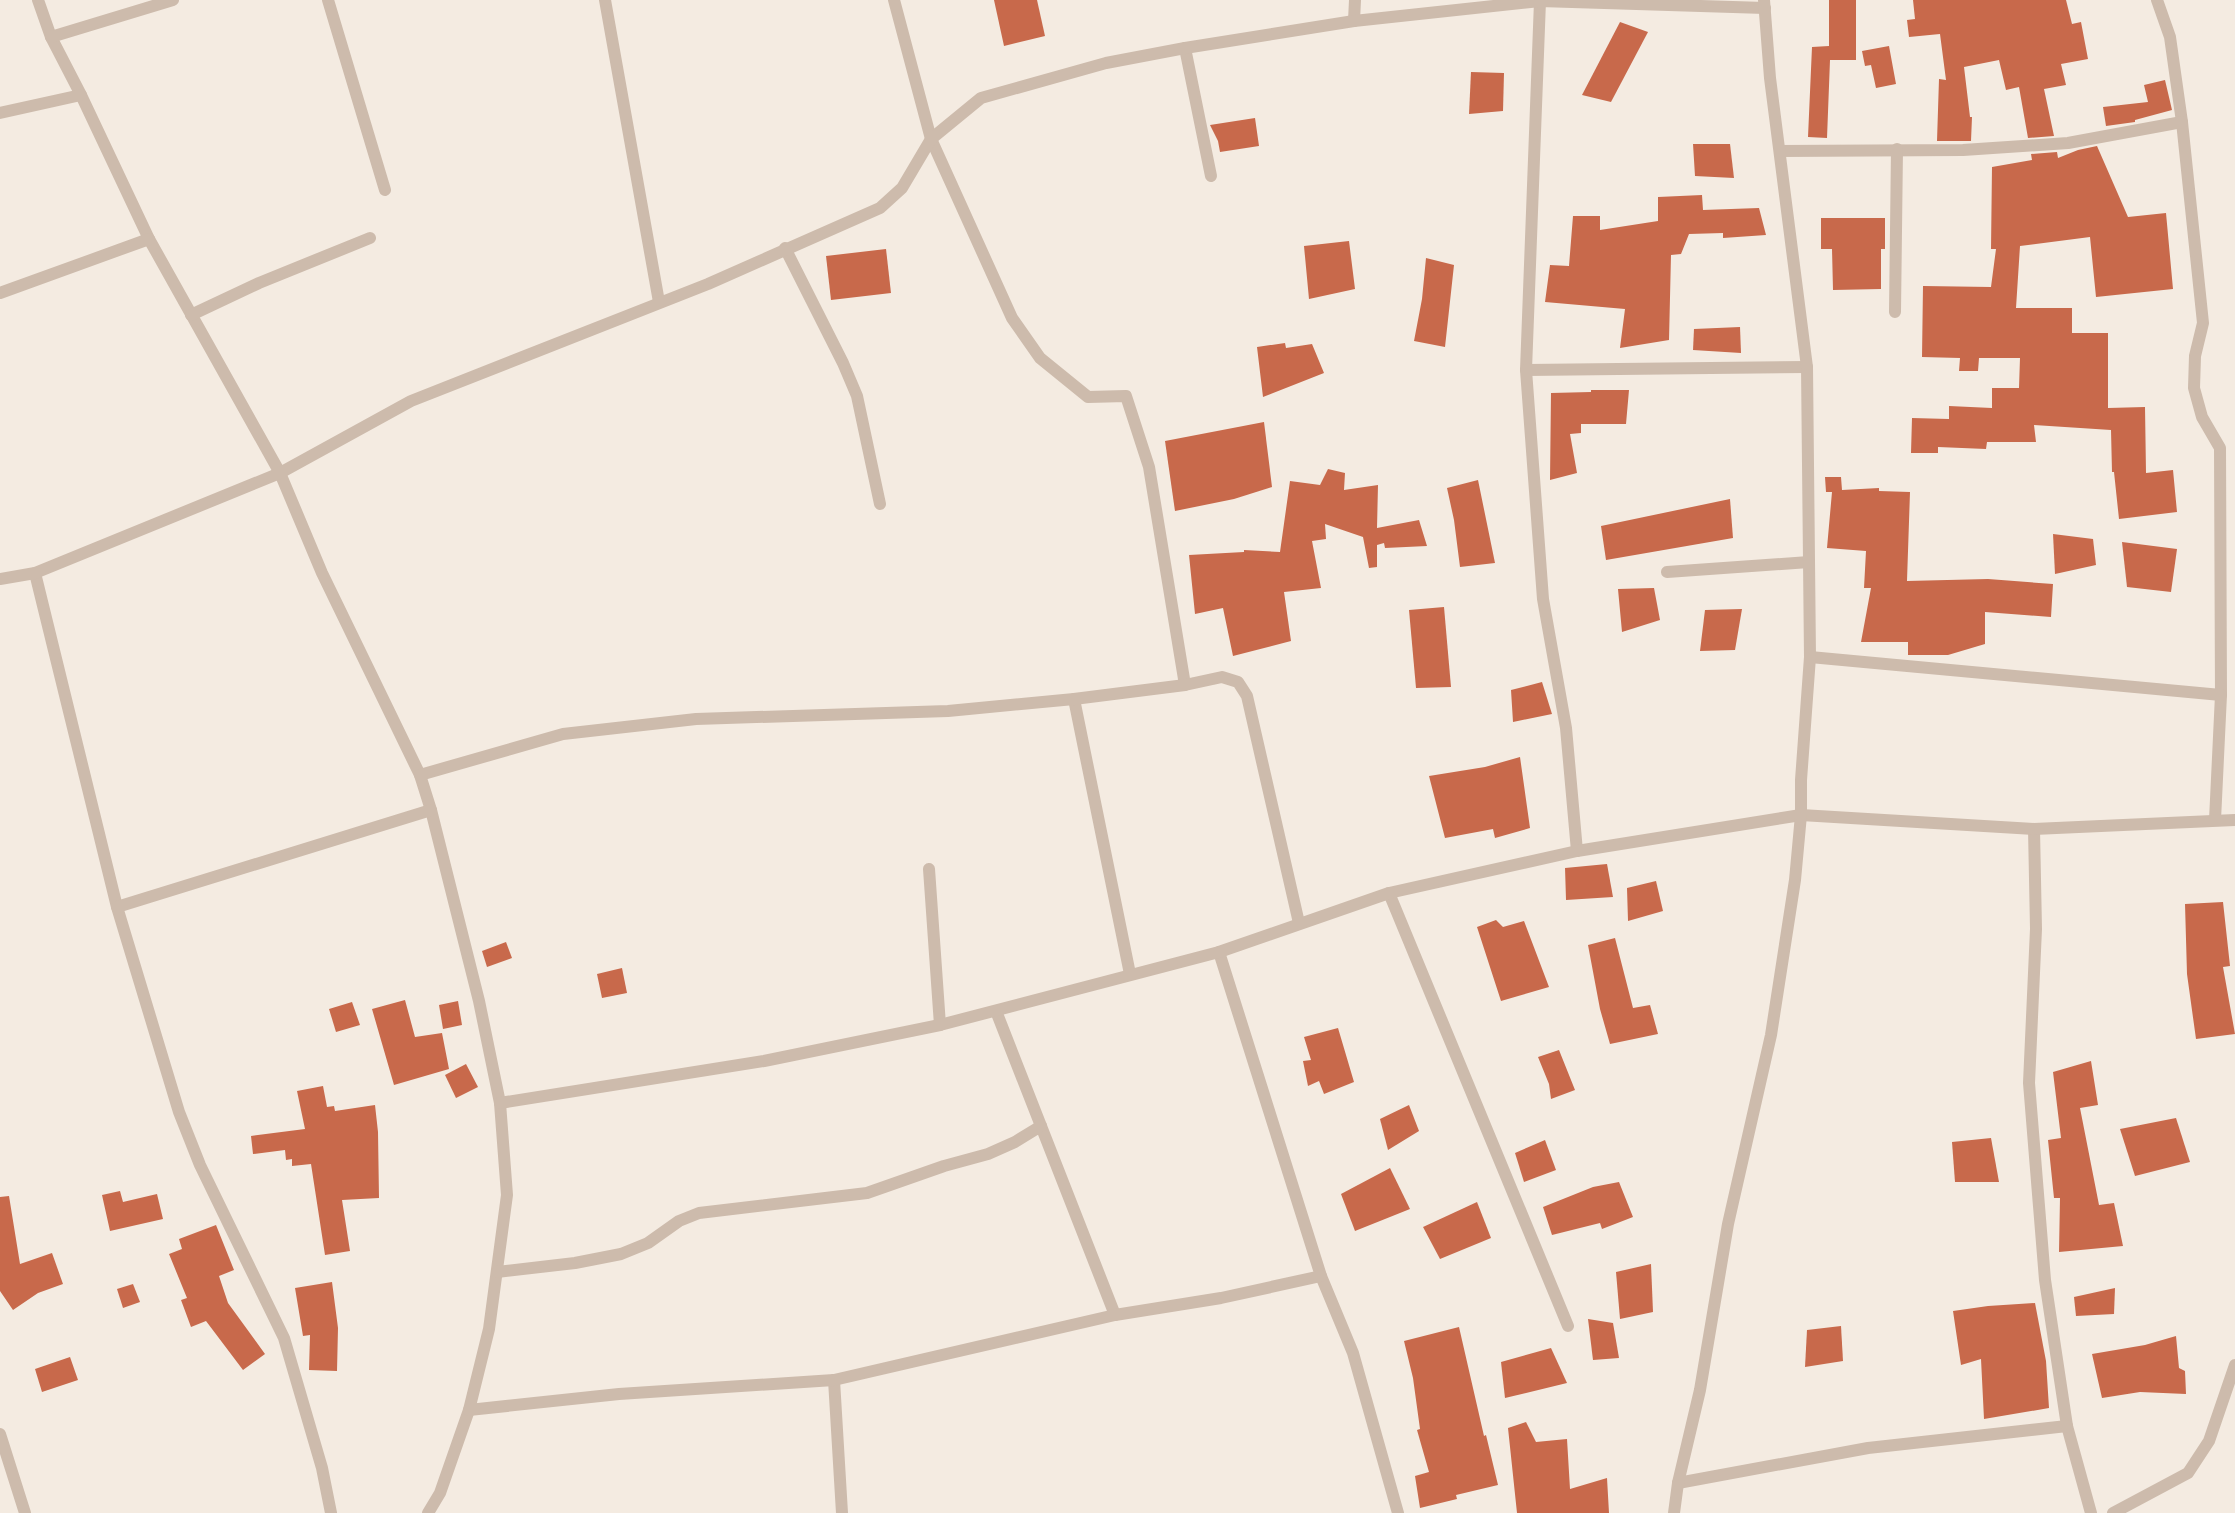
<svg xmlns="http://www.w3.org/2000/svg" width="2235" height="1513" font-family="Inter,sans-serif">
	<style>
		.building { fill: #c8694b }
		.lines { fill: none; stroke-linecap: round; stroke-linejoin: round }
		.minor { stroke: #cdbbac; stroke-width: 12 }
	</style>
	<rect width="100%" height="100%" fill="#f4ebe1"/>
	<g class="building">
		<polygon points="994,0 1037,0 1045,36 1004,46"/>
		<polygon points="1829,0 1856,0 1856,60 1830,60 1827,138 1808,137 1812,47 1829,46"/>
		<polygon points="1913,0 2066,0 2072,24 2081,22 2088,59 2061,64 2066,85 2044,89 2054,136 2028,138 2019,87 2006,90 1999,60 1964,67 1970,117 1972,117 1971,141 1937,141 1939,79 1946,80 1940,34 1909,37 1907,20 1915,19"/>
		<polygon points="1620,22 1648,32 1611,102 1582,95"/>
		<polygon points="1889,46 1896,84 1876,88 1871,65 1865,66 1862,51"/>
		<polygon points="1471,72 1504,73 1503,111 1469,114"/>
		<polygon points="2165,80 2172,110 2135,120 2135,122 2106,126 2103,107 2148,102 2144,85"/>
		<polygon points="1255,118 1259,146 1220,152 1218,141 1210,125"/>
		<polygon points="1693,144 1730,144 1734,178 1695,176"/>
		<polygon points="2097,146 2128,217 2166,213 2173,289 2096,297 2090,237 2020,246 2016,308 2072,308 2072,333 2108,333 2108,408 2145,407 2146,473 2173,470 2177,512 2119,519 2114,472 2112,472 2111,430 2034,425 2036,442 1987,442 1986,449 1938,447 1938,453 1911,453 1912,418 1949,419 1949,406 1992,408 1992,388 2019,388 2020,358 1979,358 1978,371 1959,371 1960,358 1922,357 1923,286 1991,287 1996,249 1991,249 1992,167 2032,160 2031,154 2057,152 2058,158 2078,150"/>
		<polygon points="1702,195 1703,210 1759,208 1766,235 1723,238 1723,233 1689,234 1681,254 1671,255 1669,340 1620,348 1625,309 1545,302 1550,265 1569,266 1573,216 1600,216 1600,230 1658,221 1658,197"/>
		<polygon points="1821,218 1885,218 1885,249 1881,249 1881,289 1833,290 1832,249 1821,249"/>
		<polygon points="1349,241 1355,289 1309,299 1304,246"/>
		<polygon points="886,249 891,293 831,300 826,256"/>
		<polygon points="1426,258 1454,265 1445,347 1414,341 1422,299"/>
		<polygon points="1740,327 1741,353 1693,350 1694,329"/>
		<polygon points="1285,343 1286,348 1312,344 1324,373 1263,397 1257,347"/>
		<polygon points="1591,390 1629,390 1626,424 1581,424 1581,433 1570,434 1577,473 1550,480 1551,393 1591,392"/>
		<polygon points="1264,422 1272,487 1234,499 1175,511 1165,441"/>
		<polygon points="1328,469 1345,473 1344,490 1378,485 1377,528 1419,520 1427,546 1385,548 1384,543 1377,545 1377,567 1369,568 1363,537 1325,524 1326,539 1312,541 1321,588 1284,592 1291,641 1233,656 1223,608 1195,614 1189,555 1244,552 1244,550 1280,552 1290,481 1320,485"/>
		<polygon points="1825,477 1841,477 1842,490 1879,488 1879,491 1910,492 1907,581 1988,579 2053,584 2051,617 1985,612 1985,644 1948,655 1908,655 1908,642 1861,642 1871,588 1864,588 1866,551 1827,548 1832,492 1826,492"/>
		<polygon points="1478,480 1495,563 1460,567 1454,520 1447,488"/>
		<polygon points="1730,499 1733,538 1606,560 1601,526"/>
		<polygon points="2053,534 2093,539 2096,565 2055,574"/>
		<polygon points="2122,542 2177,549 2171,592 2127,587"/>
		<polygon points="1654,588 1660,620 1622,632 1618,589"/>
		<polygon points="1444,607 1451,687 1416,688 1409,610"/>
		<polygon points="1742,609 1735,650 1700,651 1705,610"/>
		<polygon points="1542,682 1552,714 1513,722 1511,690"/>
		<polygon points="1520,757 1530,828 1495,838 1493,829 1445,838 1429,776 1485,767"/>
		<polygon points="1607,864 1613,897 1566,900 1565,868"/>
		<polygon points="1656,881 1663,911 1628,921 1627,888"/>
		<polygon points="2223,902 2230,966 2223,967 2235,1034 2196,1039 2187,974 2185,904"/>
		<polygon points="1496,920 1503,927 1524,921 1549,987 1501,1001 1477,927"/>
		<polygon points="1615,938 1633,1008 1650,1005 1658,1034 1610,1044 1600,1009 1588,945"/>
		<polygon points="506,942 512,958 487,967 482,951"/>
		<polygon points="622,968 627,993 602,998 597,974"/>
		<polygon points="405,1000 415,1037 442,1033 449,1069 394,1085 372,1009"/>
		<polygon points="458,1001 462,1025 443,1029 439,1005"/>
		<polygon points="352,1002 360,1025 336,1032 329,1009"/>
		<polygon points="1338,1028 1354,1082 1324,1094 1319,1081 1308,1086 1303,1061 1311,1060 1304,1037"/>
		<polygon points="1559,1050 1575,1090 1551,1099 1549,1084 1538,1057"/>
		<polygon points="2091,1061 2098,1105 2080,1108 2099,1205 2114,1203 2123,1246 2059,1252 2060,1198 2054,1198 2048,1140 2061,1138 2053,1072"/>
		<polygon points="466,1064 478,1087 456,1098 445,1075"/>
		<polygon points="323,1086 327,1107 334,1106 335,1111 375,1105 378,1132 379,1198 342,1200 350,1251 325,1255 311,1164 292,1166 292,1159 286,1160 285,1150 253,1154 251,1136 305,1129 297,1091"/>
		<polygon points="1409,1105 1419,1131 1388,1150 1380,1119"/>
		<polygon points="2176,1118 2190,1162 2135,1176 2120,1129"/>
		<polygon points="1991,1138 1999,1182 1955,1182 1952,1142"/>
		<polygon points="1545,1140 1556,1170 1524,1182 1515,1153"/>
		<polygon points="1390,1168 1410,1209 1355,1231 1341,1194"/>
		<polygon points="1619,1182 1633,1217 1602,1229 1600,1223 1552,1235 1543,1207 1593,1187"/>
		<polygon points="120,1191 123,1202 157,1194 163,1219 110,1231 102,1195"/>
		<polygon points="9,1196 20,1264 52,1253 63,1284 38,1293 13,1310 0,1291 0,1197"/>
		<polygon points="1477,1202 1491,1238 1440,1259 1423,1227"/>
		<polygon points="216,1225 234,1270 219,1276 228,1303 265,1354 243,1370 206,1321 191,1327 181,1300 187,1298 169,1254 182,1249 179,1239"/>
		<polygon points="1651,1264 1653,1312 1620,1319 1616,1272"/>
		<polygon points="332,1282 338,1328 337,1371 309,1370 310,1335 303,1336 295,1288"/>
		<polygon points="133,1284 140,1302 123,1308 117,1289"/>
		<polygon points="2115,1288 2114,1314 2076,1316 2074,1297"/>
		<polygon points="2035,1303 2046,1361 2049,1408 1984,1419 1981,1359 1961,1365 1953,1311 1988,1306"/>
		<polygon points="1588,1319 1613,1323 1619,1358 1593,1360"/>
		<polygon points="1841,1326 1843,1361 1805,1367 1807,1330"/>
		<polygon points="1459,1327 1484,1436 1486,1435 1498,1485 1456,1495 1457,1499 1420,1508 1415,1476 1429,1472 1417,1430 1420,1429 1413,1378 1404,1341"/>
		<polygon points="2176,1336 2179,1368 2185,1371 2186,1394 2140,1392 2102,1398 2092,1354 2145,1345"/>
		<polygon points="1551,1348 1567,1383 1505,1398 1501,1362"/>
		<polygon points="70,1357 78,1380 42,1392 35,1369"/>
		<polygon points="1526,1422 1536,1442 1567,1439 1570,1489 1607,1478 1609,1513 1517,1513 1508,1428"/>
	</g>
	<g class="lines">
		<g class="minor">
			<polyline points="38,0 51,37 81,95 149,239 280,473 322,573 420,775 431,810 479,1001 500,1103 507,1195 489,1329 469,1410 440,1493 428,1513"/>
			<polyline points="328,0 385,190"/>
			<polyline points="605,0 659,302"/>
			<polyline points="894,0 931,139 1012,318 1040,358 1088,397 1126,396 1149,467 1185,685"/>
			<polyline points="2157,0 2170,37 2182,122 2203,323 2195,356 2194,388 2202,417 2220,448 2221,695 2215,820"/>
			<polyline points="1540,1 1526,370 1543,599 1566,728 1577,851"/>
			<polyline points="1354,21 1355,0"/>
			<polyline points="51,37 173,0"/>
			<polyline points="1185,48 1211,176"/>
			<polyline points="0,113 81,95"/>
			<polyline points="1780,151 1963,150 2068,143 2182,122"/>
			<polyline points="785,248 843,363 857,396 880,504"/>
			<polyline points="0,293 149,239"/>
			<polyline points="1895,312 1897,149"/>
			<polyline points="191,315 259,283 370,238"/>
			<polyline points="1526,370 1807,367"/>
			<polyline points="1667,572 1809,562"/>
			<polyline points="35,573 117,907 179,1112 200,1165 284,1338 322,1468 331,1513"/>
			<polyline points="0,579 35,573 280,473 411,401 708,284 880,208 902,188 931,139 981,98 1106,63 1185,48 1354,21 1540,1 1765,8"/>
			<polyline points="1810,657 2221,695"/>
			<polyline points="1074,699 1130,974"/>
			<polyline points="420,775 563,734 696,719 948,711 1074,699 1185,685 1222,677 1238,682 1247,696 1299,923"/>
			<polyline points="2034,829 2036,929 2029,1083 2045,1280 2067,1426 2091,1513"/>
			<polyline points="929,869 940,1025"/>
			<polyline points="1389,893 1568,1326"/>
			<polyline points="117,907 431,810"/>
			<polyline points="1219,952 1321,1276 1353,1353 1398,1513"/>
			<polyline points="996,1011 1115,1315"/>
			<polyline points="500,1103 764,1061 940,1025 1219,952 1389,893 1577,851 1801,815 2034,829 2235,820"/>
			<polyline points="497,1272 575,1263 621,1254 648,1243 679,1221 699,1213 867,1193 944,1166 988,1154 1015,1142 1041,1126"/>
			<polyline points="834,1380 842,1513"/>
			<polyline points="469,1410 619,1394 834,1380 1115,1315 1221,1298 1321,1276"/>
			<polyline points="0,1434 25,1513"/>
			<polyline points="1678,1483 1868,1448 2067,1426"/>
			<polyline points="1674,1513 1678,1483 1700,1390 1728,1224 1771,1035 1795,880 1801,815 1801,780 1810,657 1807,367 1770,78 1764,0"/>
			<polyline points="2113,1513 2188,1473 2209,1441 2235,1365"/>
		</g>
	</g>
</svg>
